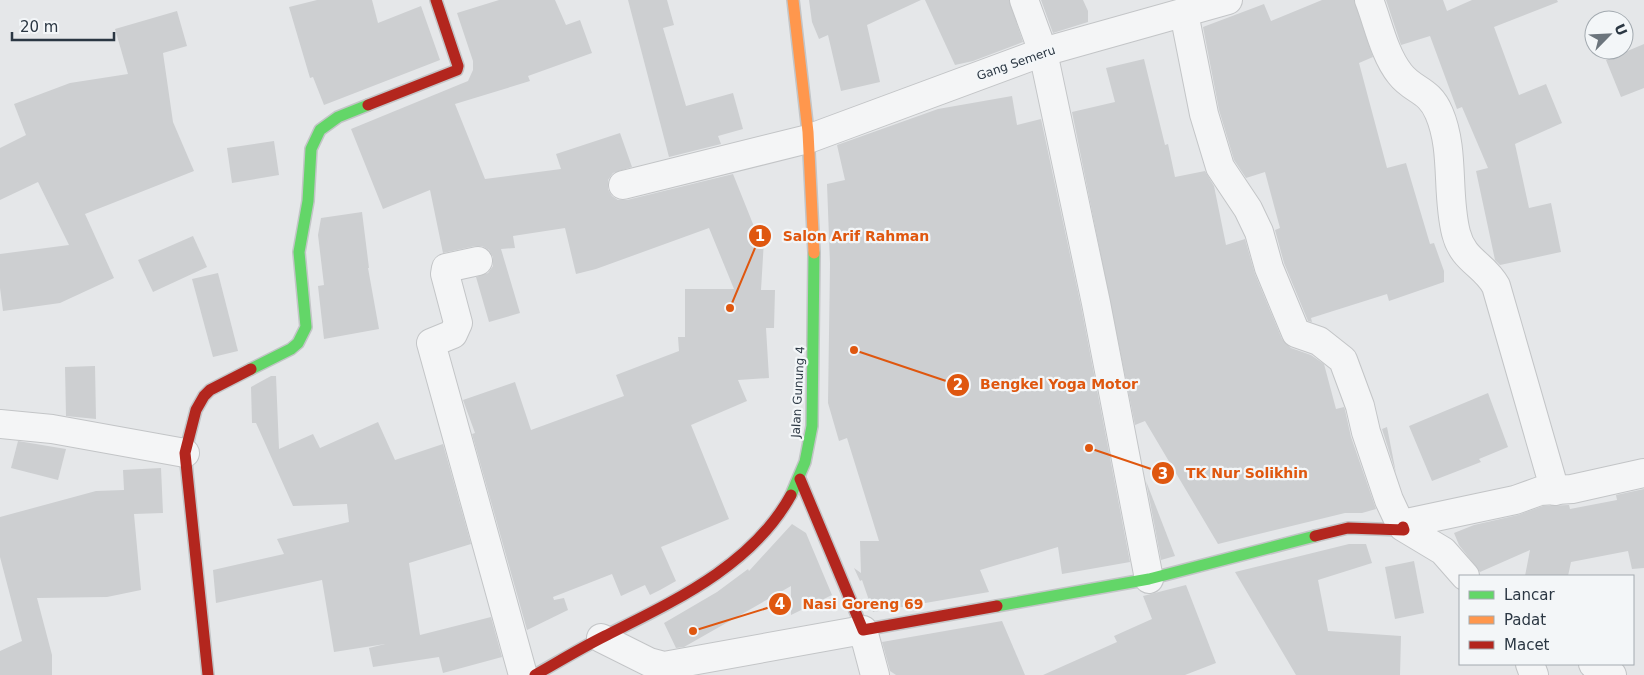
<svg xmlns="http://www.w3.org/2000/svg" width="1644" height="675" font-family="'DejaVu Sans',sans-serif">
	<style>
		.building { fill: #cdcfd1 }
		.lines { fill: none; stroke-linecap: round; stroke-linejoin: round }
		.street-casing { stroke: #c3c5c7; stroke-width: 30 }
		.fast-casing { stroke: #c3c5c7; stroke-width: 14 }
		.slow-casing { stroke: #c3c5c7; stroke-width: 14 }
		.jam-casing { stroke: #c3c5c7; stroke-width: 14 }
		.street { stroke: #f4f5f6; stroke-width: 28 }
		.fast { stroke: #63d668; stroke-width: 11 }
		.slow { stroke: #ff974d; stroke-width: 11 }
		.jam { stroke: #b3261e; stroke-width: 11 }
		.labels { text-anchor: middle; dominant-baseline: central; stroke-width: 4.5; stroke-linejoin: round; paint-order: stroke }
		.street-label { font-size: 12px; fill: #2b3743; stroke: #f3f6f8 }
		.leader { fill: none; stroke: #df570f; stroke-width: 2 }
		.callout-dot { fill: #df570f; stroke: #f3f6f8; stroke-width: 2 }
		.mark-label { font-size: 15px; text-anchor: middle; font-weight: bold; fill: #fff }
		.callout-label { font-size: 14px; text-anchor: middle; font-weight: bold; fill: #df570f; stroke: #f3f6f8; stroke-width: 4.5; stroke-linejoin: round; paint-order: stroke }
	</style>
	<rect width="100%" height="100%" fill="#e5e7e9"/>
	<g class="building">
		<polygon points="317,0 372,0 378,23 421,6 440,60 324,105 313,77 310,78 289,7"/>
		<polygon points="499,0 555,0 566,25 580,20 592,53 528,76 530,81 455,104 485,179 561,169 556,154 620,133 632,167 613,173 608,180 608,189 612,196 618,200 627,200 733,174 759,239 764,240 761,290 775,290 774,328 766,328 769,378 738,380 747,401 691,425 729,519 661,547 676,581 660,590 650,595 645,585 621,596 612,574 553,597 554,600 564,598 568,610 527,630 472,434 475,433 463,400 515,382 531,430 624,396 616,375 679,351 678,337 685,337 685,289 734,289 709,228 596,269 576,274 565,228 513,236 515,248 501,249 520,313 489,322 476,277 488,273 493,266 493,257 489,250 482,246 475,246 443,253 430,190 383,209 351,129 468,81 473,70 473,61 457,13"/>
		<polygon points="628,0 667,0 674,25 663,28 686,106 733,93 743,129 718,136 721,144 669,157"/>
		<polygon points="809,0 921,0 867,25 880,82 841,91 828,35 819,39 812,22"/>
		<polygon points="925,0 1009,0 1023,42 973,61 955,65"/>
		<polygon points="1041,0 1083,0 1088,11 1088,22 1053,33"/>
		<polygon points="1322,0 1354,0 1373,57 1359,63 1387,168 1406,163 1430,244 1434,243 1444,271 1444,282 1389,301 1387,294 1311,318 1312,322 1308,321 1284,263 1275,230 1280,228 1265,172 1246,178 1234,160 1219,110 1203,27 1264,4 1271,21"/>
		<polygon points="1386,0 1443,0 1447,11 1472,0 1557,0 1558,2 1494,27 1519,95 1546,84 1562,123 1515,144 1529,208 1551,203 1561,252 1500,265 1495,260 1476,171 1488,168 1462,107 1457,109 1430,36 1401,45"/>
		<polygon points="177,11 187,46 163,53 173,122 194,171 85,214 114,278 60,303 3,311 0,288 0,254 69,245 38,182 0,200 0,148 26,135 14,104 70,83 128,74 115,29"/>
		<polygon points="1644,44 1644,88 1621,97 1606,60"/>
		<polygon points="1144,59 1165,145 1168,144 1175,177 1205,171 1214,186 1226,245 1245,239 1255,274 1282,339 1291,348 1311,355 1324,364 1336,409 1344,407 1345,410 1351,437 1376,509 1362,513 1345,513 1218,544 1145,421 1135,425 1072,112 1115,102 1106,68"/>
		<polygon points="1012,96 1017,125 1041,119 1081,306 1130,562 1062,574 1058,547 980,570 989,592 873,612 862,580 860,581 854,568 861,573 860,541 879,541 847,438 839,441 828,403 830,264 827,184 845,180 837,145 938,109"/>
		<polygon points="274,141 279,175 232,183 227,148"/>
		<polygon points="362,212 369,268 368,268 379,329 324,339 318,286 324,285 318,235 321,218"/>
		<polygon points="193,236 207,267 153,292 138,260"/>
		<polygon points="218,273 238,351 213,357 192,279"/>
		<polygon points="95,366 96,419 66,416 65,367"/>
		<polygon points="271,376 276,376 279,449 313,434 320,448 378,422 395,460 443,444 471,544 409,563 420,635 491,617 502,657 443,673 439,657 373,667 369,648 385,644 334,652 322,580 216,603 213,570 284,554 277,539 349,522 347,504 293,506 256,423 252,423 251,387"/>
		<polygon points="1488,393 1508,447 1479,459 1481,462 1432,481 1409,426"/>
		<polygon points="1387,427 1396,473 1382,429"/>
		<polygon points="18,441 66,449 58,480 11,468"/>
		<polygon points="161,468 163,513 134,514 141,590 107,597 37,598 52,655 52,675 0,675 0,651 22,641 0,557 0,517 96,491 124,490 123,470"/>
		<polygon points="1146,481 1175,556 1161,560"/>
		<polygon points="1644,489 1644,568 1632,569 1628,551 1571,562 1568,576 1525,576 1530,550 1480,572 1459,545 1454,533 1474,525 1518,515 1543,506 1569,505 1570,509 1617,500 1616,495"/>
		<polygon points="792,524 806,533 832,595 791,615 791,586 684,647 676,648 664,623 717,592 748,569 749,571"/>
		<polygon points="1349,544 1366,544 1372,563 1318,580 1328,631 1401,636 1400,675 1296,675 1235,572"/>
		<polygon points="1414,561 1424,613 1395,619 1385,567"/>
		<polygon points="1186,585 1216,663 1185,675 1043,675 1117,642 1114,636 1152,619 1143,596"/>
		<polygon points="1002,621 1025,675 896,675 890,671 882,642"/>
	</g>
	<g class="lines">
		<defs>
			<g id="street">
				<polyline points="1024,0 1043,52 1096,303 1149,579"/>
				<path d="M1369,0C1378,23 1384,54 1400,74C1413,91 1429,89 1439,113C1455,150 1446,194 1456,233C1463,261 1484,264 1496,286L1555,491"/>
				<polyline points="1184,13 1204,114 1220,167 1248,209 1259,232 1269,268 1296,333 1319,341 1343,360 1360,406 1366,432 1389,500 1397,517 1403,527 1443,551 1465,576"/>
				<polyline points="623,185 808,139 1043,52 1228,0"/>
				<polyline points="478,261 446,268 445,274 458,323 453,334 431,343 523,675"/>
				<polyline points="0,424 52,429 185,453"/>
				<polyline points="1402,524 1515,500 1540,491 1572,489 1644,473"/>
				<polyline points="601,638 649,662 664,666 863,630 875,675"/>
				<polyline points="1530,664 1534,675"/>
				<polyline points="1593,664 1612,675"/>
			</g>
			<g id="fast">
				<polyline points="251,369 291,349 298,343 306,327 299,252 308,201 311,149 320,130 338,117 368,105"/>
				<polyline points="791,495 805,462 812,426 814,253"/>
				<polyline points="997,606 1149,579 1315,536"/>
			</g>
			<polyline id="slow" points="793,0 808,132 814,253"/>
			<g id="jam">
				<polyline points="368,105 457,70 458,66 436,0"/>
				<polyline points="800,479 863,630 997,606"/>
				<polyline points="1315,536 1348,528 1404,530 1403,527"/>
				<polyline points="208,675 185,453 196,410 204,396 210,390 251,369"/>
				<path d="M535,675C558,662 581,648 605,636C674,601 752,566 791,495"/>
			</g>
		</defs>
		<use href="#street" class="street-casing"/>
		<use href="#fast" class="fast-casing"/>
		<use href="#slow" class="slow-casing"/>
		<use href="#jam" class="jam-casing"/>
		<use href="#street" class="street"/>
		<use href="#fast" class="fast"/>
		<use href="#slow" class="slow"/>
		<use href="#jam" class="jam"/>
	</g>
	<g class="labels">
		<g class="street-label">
			<text transform="translate(1016 63) rotate(-19)">Gang Semeru</text>
			<text transform="translate(798 392) rotate(-87)">Jalan Gunung 4</text>
		</g>
	</g>
	<path class="leader" d="M730 308L760 236M854 350L958 385M1089 448L1163 473M693 631L780 604"/>
	<g class="callout-dot">
		<circle cx="730" cy="308" r="5"/>
		<circle cx="854" cy="350" r="5"/>
		<circle cx="1089" cy="448" r="5"/>
		<circle cx="693" cy="631" r="5"/>
		<circle cx="760" cy="236" r="12"/>
		<circle cx="958" cy="385" r="12"/>
		<circle cx="1163" cy="473" r="12"/>
		<circle cx="780" cy="604" r="12"/>
	</g>
	<g class="mark-label">
		<text x="760" y="241">1</text>
		<text x="958" y="390">2</text>
		<text x="1163" y="479">3</text>
		<text x="780" y="609">4</text>
	</g>
	<g class="callout-label">
		<text x="856" y="241">Salon Arif Rahman</text>
		<text x="1059" y="389">Bengkel Yoga Motor</text>
		<text x="1247" y="478">TK Nur Solikhin</text>
		<text x="863" y="609">Nasi Goreng 69</text>
	</g>
	<rect x="1459" y="575" width="175" height="90" fill="#f3f6f8" stroke="#a3aab0"/>
	<rect x="1469" y="591" width="25" height="8" fill="#63d668" stroke="#a3aab0"/>
	<text x="1504" y="600" font-size="15" fill="#2b3743">Lancar</text>
	<rect x="1469" y="616" width="25" height="8" fill="#ff974d" stroke="#a3aab0"/>
	<text x="1504" y="625" font-size="15" fill="#2b3743">Padat</text>
	<rect x="1469" y="641" width="25" height="8" fill="#b3261e" stroke="#a3aab0"/>
	<text x="1504" y="650" font-size="15" fill="#2b3743">Macet</text>
	<g transform="translate(1609 35) rotate(66)"><circle r="24" fill="#f3f6f8" stroke="#a3aab0"/>
	<path d="M0-4L9 19L0 12L-9 19Z" fill="#6c757d"/>
	<text y="-8" font-size="14" font-weight="bold" text-anchor="middle" fill="#2b3743">U</text>
	</g>
	<path d="M12 32v8h102v-8" fill="none" stroke="#2b3743" stroke-width="2.5"/>
	<text x="20" y="32" font-size="15" fill="#2b3743" stroke="#f3f6f8" stroke-width="4" paint-order="stroke">20 m</text>
</svg>
